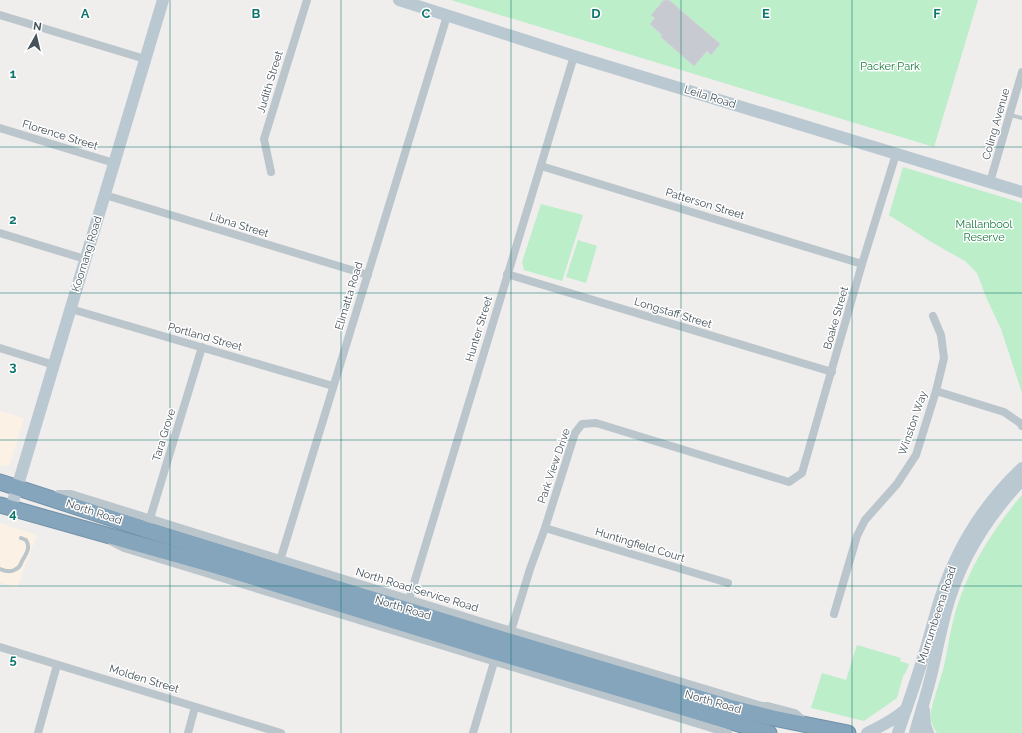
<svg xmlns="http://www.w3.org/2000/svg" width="1022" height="733" font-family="Raleway,sans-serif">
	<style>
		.commercial { fill: #fbf2e5 }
		.green { fill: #bbeec9 }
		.building { fill: #c7cad0; stroke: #d1d4d8 }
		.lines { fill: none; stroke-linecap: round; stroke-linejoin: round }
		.highway-casing { stroke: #7090a7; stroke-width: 17 }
		.lane { stroke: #bbc6cc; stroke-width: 4 }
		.street { stroke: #bbc6cc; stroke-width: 8 }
		.secondary { stroke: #bac8d1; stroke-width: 12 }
		.highway { stroke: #85a5bc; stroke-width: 15 }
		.grid { fill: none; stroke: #0f766e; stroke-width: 1; stroke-opacity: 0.55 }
		.labels { text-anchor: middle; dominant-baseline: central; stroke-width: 3; stroke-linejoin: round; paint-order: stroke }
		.park-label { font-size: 11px; fill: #187a3e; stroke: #fff }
		.street-label { font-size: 11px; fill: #45525a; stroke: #fff }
		.grid-label { font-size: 13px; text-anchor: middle; font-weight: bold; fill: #0f766e; stroke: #fff; stroke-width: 3; stroke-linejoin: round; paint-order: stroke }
	</style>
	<rect width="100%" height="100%" fill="#f0eded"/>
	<g class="commercial">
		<polygon points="0,411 24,418 10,464 5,466 0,465"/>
		<polygon points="0,523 37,535 17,588 0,582"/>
	</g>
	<g class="green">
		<polygon points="451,0 978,0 934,147"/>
		<polygon points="903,167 1022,203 1022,393 1001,329 986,297 977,273 965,261 933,243 889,215"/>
		<polygon points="541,204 583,215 562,281 524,270 522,262"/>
		<polygon points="578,240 597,246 586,283 566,277"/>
		<path d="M1022,495V733H937C932,726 930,720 931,711C934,697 939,684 943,670C948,650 950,630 956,610C969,567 993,529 1022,495Z"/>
		<polygon points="857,645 901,658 900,661 909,664 906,672 903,676 897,698 864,721 811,708 822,673 846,680"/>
	</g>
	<polygon class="building" points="664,0 669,0 720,44 711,55 707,51 694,66 661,37 662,35 650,24 655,18 651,15"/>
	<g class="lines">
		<defs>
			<g id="highway">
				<polyline points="0,482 147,530 499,638 729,707 773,718 848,733"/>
				<polyline points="0,505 213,565 495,652 769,733"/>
			</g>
		</defs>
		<use href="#highway" class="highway-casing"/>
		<g class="lane">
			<polyline points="1010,115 1022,118"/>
			<path d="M0,569C5,571 11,573 16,569C19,568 21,564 22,561C26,554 31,548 26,540L21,538"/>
		</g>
		<g class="street">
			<polyline points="0,15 145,59"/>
			<polyline points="0,128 114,163"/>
			<polyline points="541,166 862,264"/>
			<polyline points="271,172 264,139 307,0"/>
			<polyline points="990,182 1022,72"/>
			<polyline points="105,195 368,275"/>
			<polyline points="0,233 85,259"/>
			<polyline points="507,274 832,372"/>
			<polyline points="71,309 333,386"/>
			<polyline points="0,348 54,365"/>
			<polyline points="936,391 1004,412 1020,423 1022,426"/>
			<polyline points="53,498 58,494 71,494 492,625 762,706 770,715"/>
			<polyline points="148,525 202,347"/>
			<polyline points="545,528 728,583"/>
			<polyline points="112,542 124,548 728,733"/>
			<polyline points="279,564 447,16"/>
			<polyline points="408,603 574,56"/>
			<polyline points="834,614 857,536 865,520 897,484 916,455 936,391 944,358 941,335 933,316"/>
			<polyline points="511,631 530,569 545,528 575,433 582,424 596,423 789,482 802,473 862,264 896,154"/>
			<polyline points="0,647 281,733"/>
			<polyline points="762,706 768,706 795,713 805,722"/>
			<polyline points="38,733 57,665"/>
			<polyline points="188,733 195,707"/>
			<polyline points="473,733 494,662 495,657"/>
		</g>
		<g class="secondary">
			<polyline points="399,0 574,56 1022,192"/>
			<polyline points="11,508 163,0"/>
			<polyline points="924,710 925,725 928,733"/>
			<path d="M867,733C881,726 893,721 905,710"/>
			<path d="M898,733C906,709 915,685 922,661C929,639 934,618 941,596C957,548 985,503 1022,468"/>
			<path d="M915,733C921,711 928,690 933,668C937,649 941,630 946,611C959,562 987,517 1022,480"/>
		</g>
		<use href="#highway" class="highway"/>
	</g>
	<path class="grid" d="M170,0V733M341,0V733M511,0V733M681,0V733M852,0V733M0,147H1022M0,293H1022M0,440H1022M0,586H1022"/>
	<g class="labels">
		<g class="park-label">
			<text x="890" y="66">Packer Park</text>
			<text x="984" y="224">Mallanbool<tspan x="984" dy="13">Reserve</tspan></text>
		</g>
		<g class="street-label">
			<text transform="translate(270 82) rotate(-73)">Judith Street</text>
			<text transform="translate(710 97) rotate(17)">Leila Road</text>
			<text transform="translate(996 124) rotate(-74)">Coling Avenue</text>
			<text transform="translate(60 135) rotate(17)">Florence Street</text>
			<text transform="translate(705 204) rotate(17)">Patterson Street</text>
			<text transform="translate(239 225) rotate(17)">Libna Street</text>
			<text transform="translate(87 254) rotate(-73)">Koornang Road</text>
			<text transform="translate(349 296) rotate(-73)">Elimatta Road</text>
			<text transform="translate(673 313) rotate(17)">Longstaff Street</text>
			<text transform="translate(836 318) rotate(-74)">Boake Street</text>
			<text transform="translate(479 329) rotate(-73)">Hunter Street</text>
			<text transform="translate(205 337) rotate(16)">Portland Street</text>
			<text transform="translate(913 423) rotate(-71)">Winston Way</text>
			<text transform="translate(164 435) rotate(-73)">Tara Grove</text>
			<text transform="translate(554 466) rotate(-71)">Park View Drive</text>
			<text transform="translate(94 512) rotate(18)">North Road</text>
			<text transform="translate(640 545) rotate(17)">Huntingfield Court</text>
			<text transform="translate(417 590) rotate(17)">North Road Service Road</text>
			<text transform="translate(403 608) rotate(17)">North Road</text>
			<text transform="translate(937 615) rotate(-72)">Murrumbeena Road</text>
			<text transform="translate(144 679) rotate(17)">Molden Street</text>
			<text transform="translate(713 702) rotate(16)">North Road</text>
		</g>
	</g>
	<g class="grid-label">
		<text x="85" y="18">A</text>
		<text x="256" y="18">B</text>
		<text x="426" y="18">C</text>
		<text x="596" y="18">D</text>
		<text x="766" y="18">E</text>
		<text x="937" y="18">F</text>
		<text x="13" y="78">1</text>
		<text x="13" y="224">2</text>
		<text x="13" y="371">3</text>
		<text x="13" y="518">4</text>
		<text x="13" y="664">5</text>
	</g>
	<g transform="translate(36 36) rotate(8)" stroke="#ffffff" stroke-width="3" paint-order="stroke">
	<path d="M0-3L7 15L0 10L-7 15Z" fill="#45525a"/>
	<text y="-6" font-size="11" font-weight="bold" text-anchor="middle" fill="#45525a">N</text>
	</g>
</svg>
